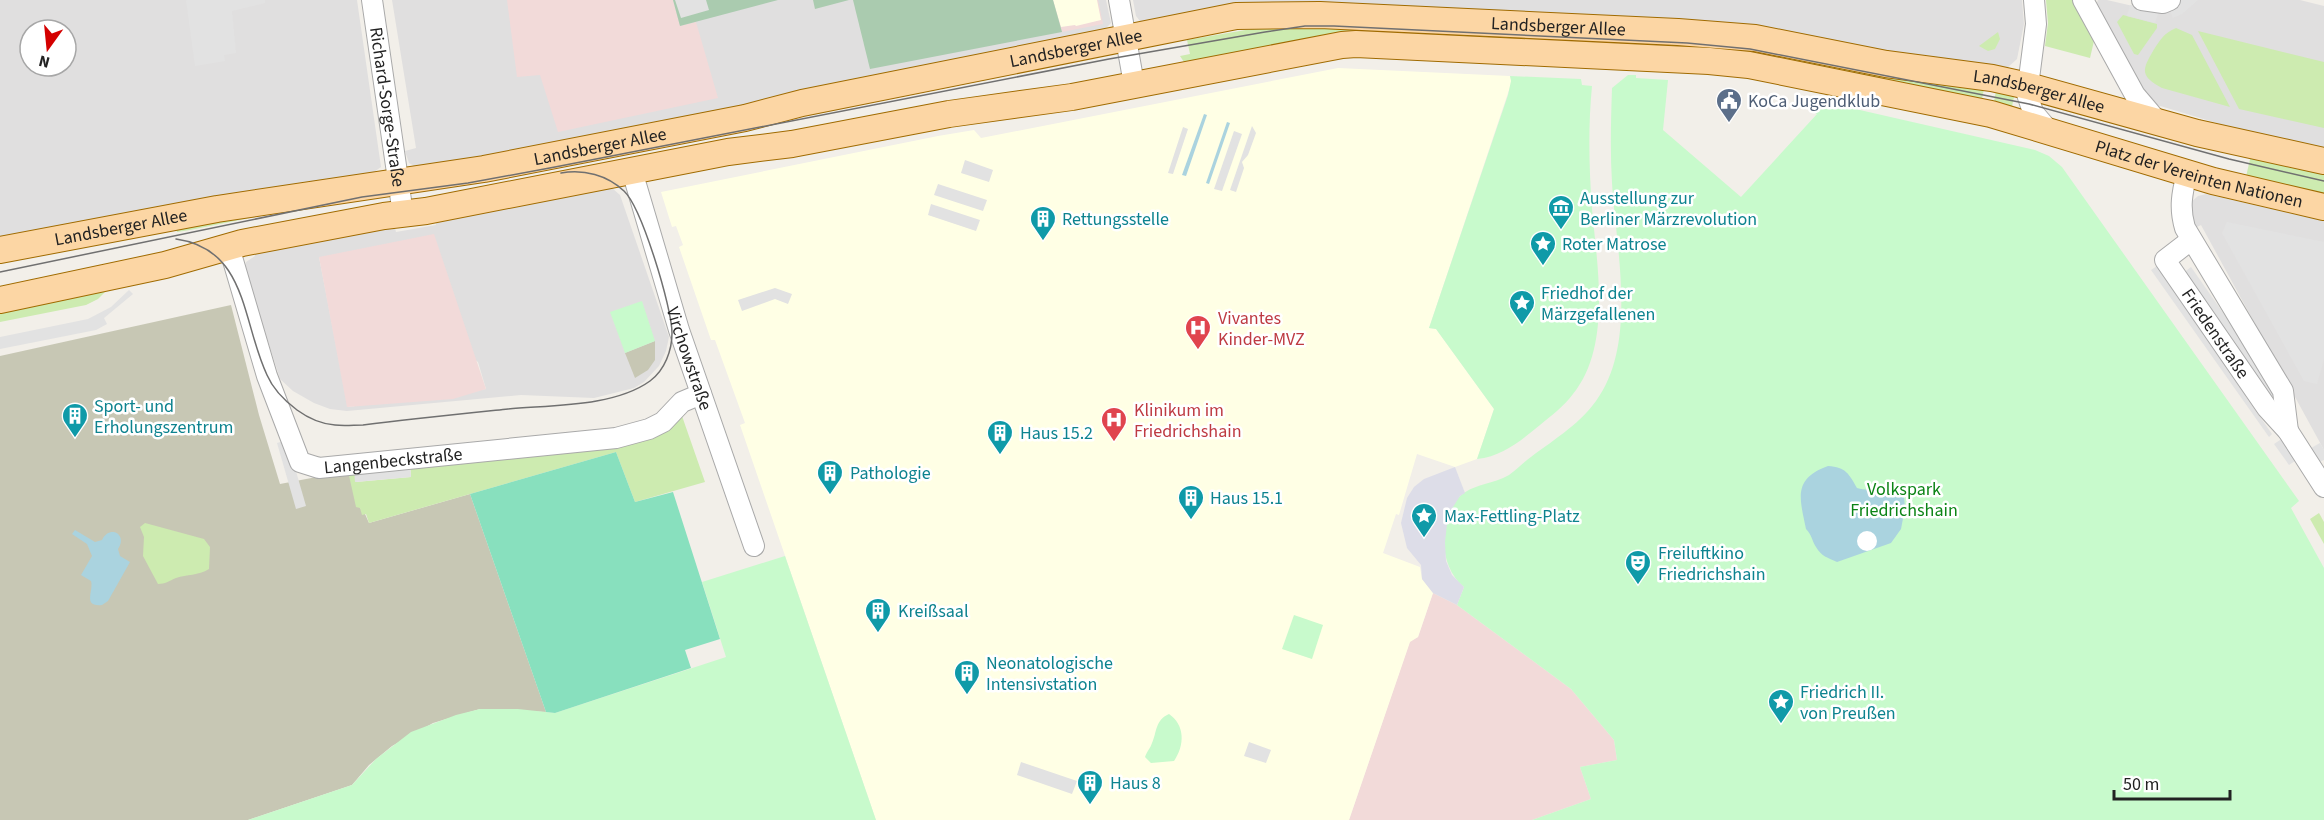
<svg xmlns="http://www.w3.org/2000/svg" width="2324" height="820" font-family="'Source Sans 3',sans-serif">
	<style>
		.residential { fill: #e0dfdf; fill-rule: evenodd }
		.commercial { fill: #f2dad9 }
		.education { fill: #ffffe5 }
		.construction { fill: #c7c7b4 }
		.grass { fill: #cdebb0 }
		.cemetery { fill: #aacbaf }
		.park { fill: #c8facc }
		.pitch { fill: #88e0be }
		.parking { fill: #e2e2e2 }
		.plaza { fill: #dddde8 }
		.water { fill: #aad3df }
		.pier { fill: #fff }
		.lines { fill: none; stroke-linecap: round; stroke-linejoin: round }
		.minor-casing { stroke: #a9a9a9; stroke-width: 22 }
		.major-casing { stroke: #a06b00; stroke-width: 28 }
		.minor { stroke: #fff; stroke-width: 20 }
		.major { stroke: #fcd6a4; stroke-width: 26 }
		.tram { stroke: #707070; stroke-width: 1.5 }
		.labels { text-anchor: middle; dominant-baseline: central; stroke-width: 5; stroke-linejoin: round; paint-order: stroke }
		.street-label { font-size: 18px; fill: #222; stroke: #fff }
		.service-label { font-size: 18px; fill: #4e5e75; stroke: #fff; text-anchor: start }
		.culture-label { font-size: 18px; fill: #0d838f; stroke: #fff; text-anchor: start }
		.health-label { font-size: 18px; fill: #be3a42; stroke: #fff; text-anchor: start }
		.park-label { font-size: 18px; fill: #0c8416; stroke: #fff }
	</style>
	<rect width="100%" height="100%" fill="#f2efe9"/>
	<g class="residential">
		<path d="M0,0H357L381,167L374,172L172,209L171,205L158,207V211L0,237ZM30,30H66V66H30Z"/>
		<polygon points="392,0 1106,0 1111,23 1099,35 424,169 424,165 414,166 409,163 405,151 416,148"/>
		<polygon points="1133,0 2022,0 2024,24 2017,59 2006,69 1352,5 1293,2 1144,22 1140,21 1136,16"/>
		<polygon points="2098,0 2107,0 2150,10 2176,4 2182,0 2300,0 2324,6 2324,150 2250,133 2157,105 2146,95 2096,5"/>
		<path d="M612,188L620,195L669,337L666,351L659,366L644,382L634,388L594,398L521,395L347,411L330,409L314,403L293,391L280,379L245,269L246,262L255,256L254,251L394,224L396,232L436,225L435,217ZM319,257L478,362L486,389L348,407Z"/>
		<polygon points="2206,194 2324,221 2324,450 2201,225 2193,229 2190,203 2198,196"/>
	</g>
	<g class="commercial">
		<polygon points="507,0 673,0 680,26 696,22 718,98 558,132 540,75 517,77"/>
		<polygon points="1053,0 1098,0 1103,24 1062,32"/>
		<polygon points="434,234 486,389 453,399 347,407 319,257"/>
		<polygon points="1433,593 1457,605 1571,689 1614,740 1617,760 1580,767 1591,799 1532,820 1349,820 1410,641 1418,637"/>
	</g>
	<g class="education">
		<polygon points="1053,0 1097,0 1101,20 1076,26 1075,25 1061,27"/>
		<polygon points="1338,68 1510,76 1512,81 1429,328 1436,329 1494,409 1477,459 1455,467 1417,454 1399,515 1396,514 1383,553 1420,567 1422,579 1433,593 1418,637 1410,642 1349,820 876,820 740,425 745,423 715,340 711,340 679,247 683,245 676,226 672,227 661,192 938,136 974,130 981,138"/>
	</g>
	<g class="construction">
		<polygon points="231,305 259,415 280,484 348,471 360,508 365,514 369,523 470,494 546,712 480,709 433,723 392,746 369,765 352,785 248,820 0,820 0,356"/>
		<polygon points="655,341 655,360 648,370 635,378 625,353"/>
	</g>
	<g class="grass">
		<polygon points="2046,0 2074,0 2094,41 2090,58 2045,46 2048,23"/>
		<polygon points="2123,15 2157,24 2157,28 2138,55 2134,54 2117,22"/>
		<polygon points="1281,24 1729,41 1985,84 1981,104 1757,60 1350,37 1186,65 1180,56 1190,54 1187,40"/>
		<path d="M2176,28L2192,35L2230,107L2162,88C2140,76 2142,70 2153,51C2160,40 2164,33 2176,28Z"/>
		<polygon points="2198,31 2324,62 2324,128 2239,109"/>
		<polygon points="1998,32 2000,39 1995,49 1988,51 1979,46"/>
		<polygon points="1997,86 2011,90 2010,96 2014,97 2011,111 1993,106"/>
		<polygon points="2251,155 2324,171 2324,198 2245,181"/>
		<polygon points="324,203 190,230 177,232 175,224"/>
		<polygon points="107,290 98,299 86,305 0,322 0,313"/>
		<polygon points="682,416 705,482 635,502 616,452 369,523 366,514 362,515 360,508 356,507 348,471 354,469 356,482 411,477 410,463 630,443"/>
		<polygon points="2319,513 2324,522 2324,544 2310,519"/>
		<path d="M145,523L204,539L210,547L209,569C198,576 187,574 176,578C169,581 165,584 158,584L143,556L144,537L140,527Z"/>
	</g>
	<g class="cemetery">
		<polygon points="673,0 778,0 680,26"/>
		<polygon points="813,0 849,0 815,9"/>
		<polygon points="853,0 1053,0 1062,32 870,69"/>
	</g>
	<g class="park">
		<path d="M1628,75H1636V78L1668,80L1663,130L1741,197L1817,114L1813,112L1816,100L2035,150L2049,156L2062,167L2299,501L2291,508L2324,568V820H1532L1591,799L1580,767L1617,760L1614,740L1571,689L1457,605L1464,587C1439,568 1437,519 1459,497C1472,484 1494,484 1509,475C1515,471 1521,465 1527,460C1550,442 1578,426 1596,401C1638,344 1616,249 1612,183C1610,151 1611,119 1612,88Z"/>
		<path d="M1510,76L1581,79L1582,85L1592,86C1588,127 1589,167 1592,209C1597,265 1612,346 1573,394C1564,406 1551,416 1540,425C1520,441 1503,456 1477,459L1494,409L1436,329L1429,328L1508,95L1511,81Z"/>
		<polygon points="642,301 655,341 625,353 610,312"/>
		<polygon points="785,556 876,820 248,820 352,785 376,759 411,732 456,715 480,709 518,709 555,713 726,657 702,582"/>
		<polygon points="1294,615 1323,625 1312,659 1282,649"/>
		<path d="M1169,714C1185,725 1185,745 1174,761L1151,763L1145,757C1147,751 1150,749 1152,743C1157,732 1155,720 1169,714Z"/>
	</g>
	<polygon class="pitch" points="616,452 635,502 673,492 720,639 685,650 691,668 555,713 546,712 470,494"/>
	<g class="parking">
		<polygon points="186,0 265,0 265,3 232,11 236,53 224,55 225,61 195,66"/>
		<polygon points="675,0 706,0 709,10 681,18"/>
		<polygon points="2182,0 2198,0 2182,14 2173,18 2169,8"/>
		<polygon points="2130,5 2159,10 2155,23 2127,16"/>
		<polygon points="1252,126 1256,133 1248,155 1242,162 1244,168 1236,192 1230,190"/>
		<polygon points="1183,127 1188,129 1173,174 1168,173"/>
		<polygon points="1234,131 1242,134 1222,191 1214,189"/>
		<polygon points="965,160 993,170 989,182 961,173"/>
		<polygon points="938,184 987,200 983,211 934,195"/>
		<polygon points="931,204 980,220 976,231 928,215"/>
		<polygon points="2227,222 2324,242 2324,359 2317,384 2304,381 2222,233"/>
		<polygon points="2160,264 2251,393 2246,397 2272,434 2269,437 2151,270"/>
		<polygon points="2191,267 2266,374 2278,394 2268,400 2182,274"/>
		<polygon points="775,288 792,294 788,304 775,299 742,311 738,300"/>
		<polygon points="129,290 133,294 104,318 107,324 96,330 0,349 0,337 88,319 111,307"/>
		<polygon points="2283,438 2298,459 2289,465 2274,444"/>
		<polygon points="287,440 306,506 296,509 277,443"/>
		<polygon points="2320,443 2324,450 2324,460 2319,462 2311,448"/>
		<polygon points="410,463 411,477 355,482 354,469"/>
		<polygon points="1249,742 1271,750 1266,763 1244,756"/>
		<polygon points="1021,762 1077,781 1072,794 1017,775"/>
	</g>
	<polygon class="plaza" points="1455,467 1465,493 1460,496 1448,515 1445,542 1446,561 1452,575 1464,587 1457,605 1433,593 1422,579 1421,565 1407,548 1401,523 1407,498 1414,487 1424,479"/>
	<g class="water">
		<polygon points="1204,114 1207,115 1186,176 1182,175"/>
		<polygon points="1227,122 1230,123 1209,184 1206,183"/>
		<path d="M1828,466C1846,467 1849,474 1857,488C1873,493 1891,483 1904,496L1905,508L1901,529L1891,543L1837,562C1828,558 1821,556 1816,547C1812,541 1812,535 1806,529C1800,499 1792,479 1828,466Z"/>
		<path d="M75,530L95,542L102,540C110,524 128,535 118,549L120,556L130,562L108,601L102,605C82,607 94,591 91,581L81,575L92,556L87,544L72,534Z"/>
	</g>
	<circle class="pier" cx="1867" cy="541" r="10"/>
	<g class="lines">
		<defs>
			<g id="minor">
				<path id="s1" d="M372,0L403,214"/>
				<polyline points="1119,0 1134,84"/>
				<polyline points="2034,0 2036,24 2027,94 2033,112 2050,132"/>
				<polyline points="2083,0 2135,95 2158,122"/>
				<polyline points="2142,0 2163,3 2170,0"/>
				<path id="s2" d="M632,171L679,330L754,546"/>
				<path d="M2187,173C2182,193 2179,208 2185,228L2283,391L2288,431"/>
				<path id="s3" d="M2191,240L2165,260L2267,408L2288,431L2324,487"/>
				<path id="s4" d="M229,247L267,376L300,462L319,468L616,438L649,429L663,422L682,402L701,394"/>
			</g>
			<g id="major">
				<path id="s5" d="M0,250L217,209L484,169L745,118L802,103L1236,16L1320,15L1678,32L1755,38L1886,64L1992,78L2028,86L2197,133L2324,161"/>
				<path id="s6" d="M0,300L165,265L242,243L384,216L426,211L728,152L792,144L949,114L1072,97L1342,45L1356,44L1709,61L1749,65L1991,114L2213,181L2324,207"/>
			</g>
		</defs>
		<use href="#minor" class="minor-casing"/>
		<use href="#major" class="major-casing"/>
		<use href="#minor" class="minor"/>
		<use href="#major" class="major"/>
		<g class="tram">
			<path d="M176,239C248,249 242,323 267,375C273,389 285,401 297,410C308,418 321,424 335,425C344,426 354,425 363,425C411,419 460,414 508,409C551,405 614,407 650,381C665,370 672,350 672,333C672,308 642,208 624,191C607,175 584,169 561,173"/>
			<polyline points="0,272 362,197 468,183 555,167 1109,59 1265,32 1305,26 1334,26 1687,43 1750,49 2029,104 2229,159 2324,181"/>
		</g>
	</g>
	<defs>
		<symbol id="civic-pin" viewBox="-11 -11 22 30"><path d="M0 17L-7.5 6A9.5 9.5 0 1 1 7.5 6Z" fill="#5c6f8a" stroke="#fff"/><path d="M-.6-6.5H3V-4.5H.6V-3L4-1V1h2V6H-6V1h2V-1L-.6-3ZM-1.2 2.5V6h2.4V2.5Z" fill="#fff"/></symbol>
		<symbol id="museum-pin" viewBox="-11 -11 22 30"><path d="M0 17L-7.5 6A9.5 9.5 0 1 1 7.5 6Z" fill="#0f9aa8" stroke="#fff"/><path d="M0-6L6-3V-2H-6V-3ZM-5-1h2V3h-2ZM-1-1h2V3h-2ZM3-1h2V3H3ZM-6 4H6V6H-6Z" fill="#fff"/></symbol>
		<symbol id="building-pin" viewBox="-11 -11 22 30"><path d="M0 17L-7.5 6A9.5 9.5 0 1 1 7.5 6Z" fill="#0f9aa8" stroke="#fff"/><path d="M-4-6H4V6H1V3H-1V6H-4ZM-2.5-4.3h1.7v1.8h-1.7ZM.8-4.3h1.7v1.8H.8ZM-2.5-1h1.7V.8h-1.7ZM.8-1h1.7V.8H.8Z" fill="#fff"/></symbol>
		<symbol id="sight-pin" viewBox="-11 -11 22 30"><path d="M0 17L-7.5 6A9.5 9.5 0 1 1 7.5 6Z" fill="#0f9aa8" stroke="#fff"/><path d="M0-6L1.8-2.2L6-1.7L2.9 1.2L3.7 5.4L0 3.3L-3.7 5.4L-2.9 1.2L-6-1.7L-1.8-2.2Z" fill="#fff"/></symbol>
		<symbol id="hospital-pin" viewBox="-11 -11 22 30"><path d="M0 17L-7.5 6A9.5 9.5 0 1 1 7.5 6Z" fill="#e0444e" stroke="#fff"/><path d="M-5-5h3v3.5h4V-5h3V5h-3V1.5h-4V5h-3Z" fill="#fff"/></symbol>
		<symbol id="theatre-pin" viewBox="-11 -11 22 30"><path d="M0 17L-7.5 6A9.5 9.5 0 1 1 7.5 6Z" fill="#0f9aa8" stroke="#fff"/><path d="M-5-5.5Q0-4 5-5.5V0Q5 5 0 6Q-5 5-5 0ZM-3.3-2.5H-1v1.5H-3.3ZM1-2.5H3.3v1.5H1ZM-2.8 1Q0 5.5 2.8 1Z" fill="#fff"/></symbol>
	</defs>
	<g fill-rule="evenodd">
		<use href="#civic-pin" x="1714" y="86" width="30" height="40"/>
		<use href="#museum-pin" x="1546" y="193" width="30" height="40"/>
		<use href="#building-pin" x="1028" y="204" width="30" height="40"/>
		<use href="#sight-pin" x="1528" y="229" width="30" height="40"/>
		<use href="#sight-pin" x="1507" y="288" width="30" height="40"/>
		<use href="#hospital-pin" x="1183" y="313" width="30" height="40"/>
		<use href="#building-pin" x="60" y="401" width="30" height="40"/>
		<use href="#hospital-pin" x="1099" y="405" width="30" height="40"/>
		<use href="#building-pin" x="985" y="418" width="30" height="40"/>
		<use href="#building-pin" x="815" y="458" width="30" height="40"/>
		<use href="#building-pin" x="1176" y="483" width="30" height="40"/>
		<use href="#sight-pin" x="1409" y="501" width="30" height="40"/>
		<use href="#theatre-pin" x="1623" y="548" width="30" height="40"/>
		<use href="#building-pin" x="863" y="596" width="30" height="40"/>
		<use href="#building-pin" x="952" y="658" width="30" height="40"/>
		<use href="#sight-pin" x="1766" y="687" width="30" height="40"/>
		<use href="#building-pin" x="1075" y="768" width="30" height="40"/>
	</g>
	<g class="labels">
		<g class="street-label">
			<text stroke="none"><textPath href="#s5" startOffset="1581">Landsberger Allee</textPath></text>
			<text stroke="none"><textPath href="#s5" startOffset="1095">Landsberger Allee</textPath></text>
			<text stroke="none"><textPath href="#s5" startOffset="2067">Landsberger Allee</textPath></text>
			<text stroke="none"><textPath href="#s1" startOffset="108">Richard-Sorge-Straße</textPath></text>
			<text stroke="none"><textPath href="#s5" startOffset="609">Landsberger Allee</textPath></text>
			<text stroke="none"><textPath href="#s6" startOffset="2238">Platz der Vereinten Nationen</textPath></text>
			<text stroke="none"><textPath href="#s5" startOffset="123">Landsberger Allee</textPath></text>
			<text stroke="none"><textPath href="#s3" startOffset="122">Friedenstraße</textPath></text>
			<text stroke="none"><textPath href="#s2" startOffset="196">Virchowstraße</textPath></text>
			<text stroke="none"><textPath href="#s4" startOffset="321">Langenbeckstraße</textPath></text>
		</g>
		<g class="service-label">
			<text x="1748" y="101">KoCa Jugendklub</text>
		</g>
		<g class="culture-label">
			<text x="1580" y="198">Ausstellung zur<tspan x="1580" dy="21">Berliner Märzrevolution</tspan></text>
			<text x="1062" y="219">Rettungsstelle</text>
			<text x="1562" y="244">Roter Matrose</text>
			<text x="1541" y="293">Friedhof der<tspan x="1541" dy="21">Märzgefallenen</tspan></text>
			<text x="94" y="406">Sport- und<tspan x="94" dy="21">Erholungszentrum</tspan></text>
			<text x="1020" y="433">Haus 15.2</text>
			<text x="850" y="473">Pathologie</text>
			<text x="1210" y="498">Haus 15.1</text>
			<text x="1444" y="516">Max-Fettling-Platz</text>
			<text x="1658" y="553">Freiluftkino<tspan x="1658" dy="21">Friedrichshain</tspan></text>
			<text x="898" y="611">Kreißsaal</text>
			<text x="986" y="663">Neonatologische<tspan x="986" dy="21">Intensivstation</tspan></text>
			<text x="1800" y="692">Friedrich II.<tspan x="1800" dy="21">von Preußen</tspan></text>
			<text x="1110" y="783">Haus 8</text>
		</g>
		<g class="health-label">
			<text x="1218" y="318">Vivantes<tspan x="1218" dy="21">Kinder-MVZ</tspan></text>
			<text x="1134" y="410">Klinikum im<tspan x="1134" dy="21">Friedrichshain</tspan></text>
		</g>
		<g class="park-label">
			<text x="1904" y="489">Volkspark<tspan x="1904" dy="21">Friedrichshain</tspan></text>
		</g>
	</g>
	<g transform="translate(48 48) rotate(195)"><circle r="28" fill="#ffffff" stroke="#a7a7a7" stroke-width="1.5"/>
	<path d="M0-4.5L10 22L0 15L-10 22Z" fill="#d40000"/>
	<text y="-9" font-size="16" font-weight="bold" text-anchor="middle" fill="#222222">N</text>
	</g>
	<path d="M2114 790v9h116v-9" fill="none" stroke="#222222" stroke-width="3"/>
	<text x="2123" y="790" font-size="18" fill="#222222" stroke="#ffffff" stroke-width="4.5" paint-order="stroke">50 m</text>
</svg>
